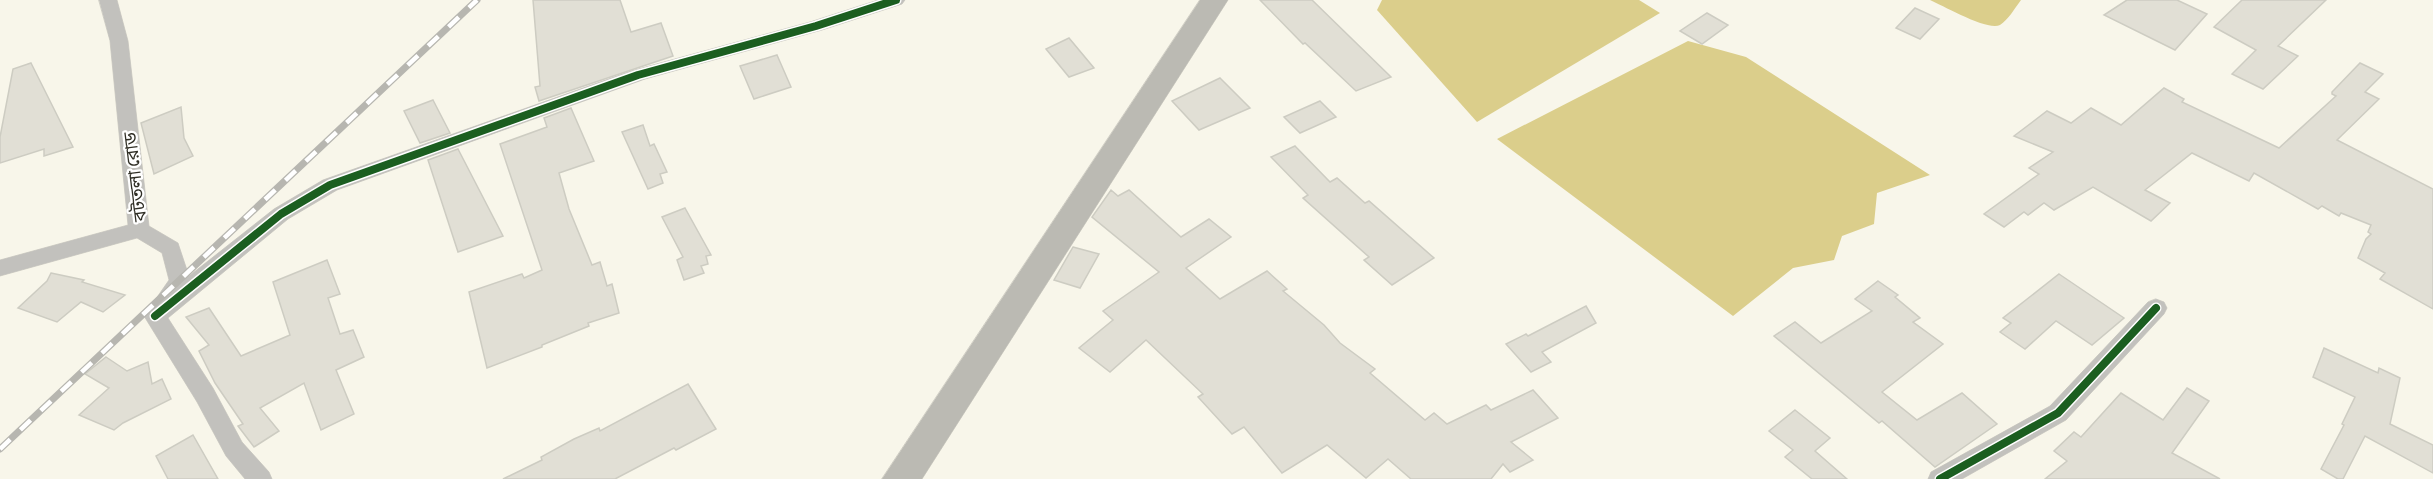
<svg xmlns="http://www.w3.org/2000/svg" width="2433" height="479" font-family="Manrope,'Noto Sans Bengali',sans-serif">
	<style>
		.water { fill: #dbce8b }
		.building { fill: #e1dfd5; stroke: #cdccc2; stroke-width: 1.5 }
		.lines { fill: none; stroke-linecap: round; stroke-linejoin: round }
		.street-casing { stroke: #d3d1c7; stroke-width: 1 }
		.primary-casing { stroke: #d3d1c7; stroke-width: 1 }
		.street { fill: #c2c1bd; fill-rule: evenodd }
		.primary { fill: #bbbab3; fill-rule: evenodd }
		.rail-casing { stroke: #b7b6b0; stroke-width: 7 }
		.rail { stroke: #fff; stroke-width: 4.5; stroke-dasharray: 14; stroke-linecap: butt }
		.cycleway-casing { stroke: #fff; stroke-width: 11 }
		.cycleway { stroke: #1b5e20; stroke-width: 8 }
		.labels { text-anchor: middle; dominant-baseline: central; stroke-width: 4.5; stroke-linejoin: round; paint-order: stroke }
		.street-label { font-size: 18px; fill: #2f2e25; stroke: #fff }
	</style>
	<rect width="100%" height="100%" fill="#f8f6ea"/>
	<g class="water">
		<polygon points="1382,0 1639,0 1660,13 1477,122 1377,10"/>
		<path d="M1930,0H2021C2015,8 2008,20 2000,25C1987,31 1944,6 1930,0Z"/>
		<polygon points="1688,41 1746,57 1930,175 1877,193 1874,224 1842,236 1834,260 1793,268 1733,316 1497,139"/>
	</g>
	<g class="building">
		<polygon points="533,0 620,0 631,32 661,23 673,56 539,101 535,87 540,86"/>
		<polygon points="1260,0 1312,0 1391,77 1356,91 1305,43 1303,44"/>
		<polygon points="2127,0 2177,0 2207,14 2175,50 2104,15"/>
		<polygon points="2242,0 2326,0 2278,46 2298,56 2263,89 2232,74 2256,50 2214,27"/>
		<polygon points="1915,8 1939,19 1920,39 1896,28"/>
		<polygon points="1707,13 1728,25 1702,44 1680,31"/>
		<polygon points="1069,38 1094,68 1069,77 1046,49"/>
		<polygon points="777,55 791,87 754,99 740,66"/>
		<polygon points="31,63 73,147 44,156 44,149 0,163 0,137 13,69"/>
		<polygon points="2360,63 2383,74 2365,92 2379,99 2337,140 2433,189 2433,309 2380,279 2385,273 2358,258 2366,239 2371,234 2368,232 2371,225 2341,213 2339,216 2322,206 2318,209 2254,173 2249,181 2192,153 2145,190 2170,203 2151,221 2093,187 2054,210 2044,203 2028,215 2024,212 2004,227 1984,214 2039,174 2029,168 2053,152 2014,136 2047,111 2071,123 2091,108 2121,125 2164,88 2184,99 2182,102 2279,148 2336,96 2332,94 2332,92"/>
		<polygon points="1220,78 1250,108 1199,130 1172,101"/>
		<polygon points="433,100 450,133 420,143 404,111"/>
		<polygon points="1320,101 1336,117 1300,133 1284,117"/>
		<polygon points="181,107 184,138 193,156 154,174 141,123"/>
		<polygon points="571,108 594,161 559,173 569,209 592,265 600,262 607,286 612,284 619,313 588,323 589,326 542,345 542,347 487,368 469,292 522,274 524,278 542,270 500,144 547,127 544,118"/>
		<polygon points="643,125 650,146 654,144 667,172 660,174 663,183 648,189 622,132"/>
		<polygon points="1295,146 1330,182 1337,178 1365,203 1369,201 1434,258 1392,285 1364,260 1369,257 1303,198 1308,195 1271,157"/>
		<polygon points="458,149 503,236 458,252 428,160"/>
		<polygon points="1111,190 1118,196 1129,190 1181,237 1209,219 1231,237 1186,268 1220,299 1267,271 1287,289 1283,291 1324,325 1340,343 1375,369 1370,373 1425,420 1434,413 1447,424 1486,405 1491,410 1533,390 1558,418 1511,442 1533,460 1510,472 1503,464 1491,479 1411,479 1388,459 1366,478 1327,445 1282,473 1244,427 1232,434 1198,397 1203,394 1146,340 1110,372 1079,348 1113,320 1103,311 1159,272 1092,217"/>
		<polygon points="685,208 711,255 706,256 708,264 701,266 704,273 684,280 677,260 683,257 662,217"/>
		<polygon points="1073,247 1099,254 1080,288 1054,280"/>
		<polygon points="327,260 340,294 328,298 340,334 353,330 364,357 336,370 354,414 321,430 304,383 260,408 279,431 254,447 238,426 243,424 215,383 199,351 209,345 186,317 209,308 241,356 290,335 273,282"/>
		<polygon points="51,273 84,280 82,282 125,295 103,312 81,302 57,322 18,308 47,281"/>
		<polygon points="2059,274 2124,318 2092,345 2056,321 2025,349 2000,332 2011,323 2003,318"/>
		<polygon points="1878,281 1898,295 1895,297 1920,318 1913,322 1943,344 1882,392 1917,420 1962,393 1997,424 1935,467 1882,421 1879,423 1774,336 1795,322 1821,343 1872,311 1855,299"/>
		<polygon points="1586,306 1596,323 1542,352 1551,362 1531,372 1506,344 1526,334 1528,336"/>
		<polygon points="2324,348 2378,373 2379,368 2400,378 2390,424 2433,445 2433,473 2365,436 2343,479 2338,479 2321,469 2344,425 2342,424 2355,397 2313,377"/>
		<polygon points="106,357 127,371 148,362 152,384 162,379 171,399 123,423 114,430 79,415 109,388 85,374"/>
		<polygon points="688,384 716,429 676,450 674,448 615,479 503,479 542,460 541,457 574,439 599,428 600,431"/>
		<polygon points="2187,388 2209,401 2172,453 2220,479 2045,479 2067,461 2054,451 2074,432 2081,437 2121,393 2163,420"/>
		<polygon points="1795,410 1830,438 1815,451 1847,479 1812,479 1785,457 1793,450 1769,431"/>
		<polygon points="193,435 218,479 168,479 156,456"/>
	</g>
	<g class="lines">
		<defs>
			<g id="street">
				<polygon points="99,0 117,0 128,41 149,226 178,243 189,276 274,209 323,180 631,71 810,22 878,0 905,0 902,4 822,30 645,79 337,190 288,219 168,318 213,388 242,442 269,472 272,479 245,479 226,456 197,402 144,316 169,280 162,253 137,238 0,276 0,260 128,225 110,41"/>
				<polygon points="2156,299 2164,302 2167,308 2164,314 2066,420 1962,479 1928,479 1931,472 2050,406 2148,302"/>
			</g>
			<polygon id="primary" points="1200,0 1228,0 922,479 882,479"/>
		</defs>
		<use href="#street" class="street-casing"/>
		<use href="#primary" class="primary-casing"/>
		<use href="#street" class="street"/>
		<use href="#primary" class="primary"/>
		<defs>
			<polyline id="rail" points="0,449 477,0"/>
		</defs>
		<use href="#rail" class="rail-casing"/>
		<use href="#rail" class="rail"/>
		<defs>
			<g id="cycleway">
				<polyline points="155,316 281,214 330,185 638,75 816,26 896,0"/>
				<polyline points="1940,479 2058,413 2156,308"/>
			</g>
		</defs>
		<use href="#cycleway" class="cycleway-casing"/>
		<use href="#cycleway" class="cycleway"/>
	</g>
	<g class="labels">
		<g class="street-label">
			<text transform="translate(134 177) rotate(-97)">বটতলা রোড</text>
		</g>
	</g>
</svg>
